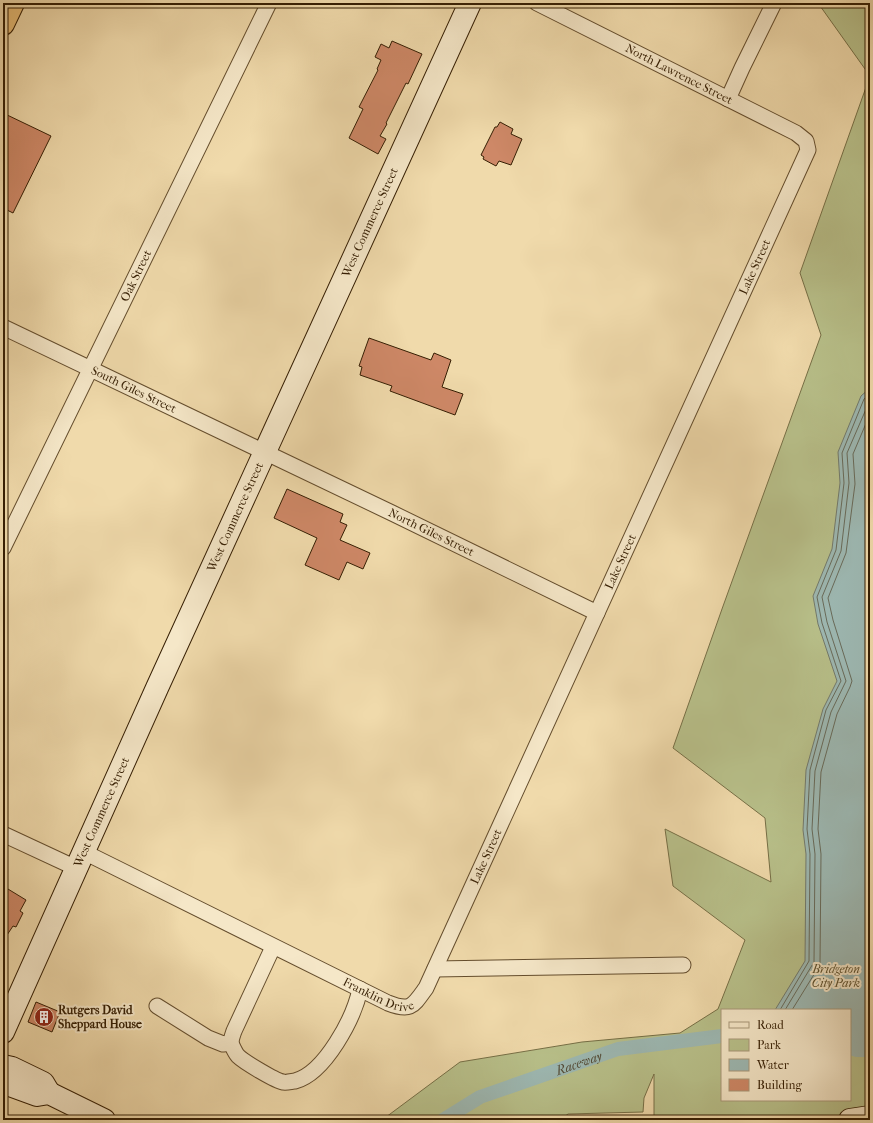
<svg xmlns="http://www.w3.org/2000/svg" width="873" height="1123" font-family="'IM FELL French Canon',serif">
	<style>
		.green { fill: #b8c08a; stroke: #766f46; fill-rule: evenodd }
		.water { fill: #9db8b2; stroke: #737a6c }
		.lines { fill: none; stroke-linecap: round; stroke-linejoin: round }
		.shore { stroke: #696b5a; stroke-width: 1 }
		.canal { stroke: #9db8b2; stroke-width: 14 }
		.building { fill: #ce8867; stroke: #351e03 }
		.street-casing { stroke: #644d2d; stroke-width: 17 }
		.secondary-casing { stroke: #351e03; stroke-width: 24 }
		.highway-casing { stroke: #351e03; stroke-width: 24 }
		.street { stroke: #f5e7c8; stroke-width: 15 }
		.secondary { stroke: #f5e7c8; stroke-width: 22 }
		.highway { stroke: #e8bd76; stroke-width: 22 }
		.labels { text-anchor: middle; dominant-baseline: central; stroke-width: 4; stroke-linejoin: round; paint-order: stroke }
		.street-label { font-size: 12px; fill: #351e03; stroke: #f5e7c8 }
		.park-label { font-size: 12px; font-style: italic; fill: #5c4f2c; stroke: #f5e7c8 }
		.poi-label { font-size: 12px; font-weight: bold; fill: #351e03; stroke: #f5e7c8; text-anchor: start }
		.water-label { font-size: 13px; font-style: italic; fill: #544c38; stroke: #f5e7c8 }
	</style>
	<rect width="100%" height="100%" fill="#f0daab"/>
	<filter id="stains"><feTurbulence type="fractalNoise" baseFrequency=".005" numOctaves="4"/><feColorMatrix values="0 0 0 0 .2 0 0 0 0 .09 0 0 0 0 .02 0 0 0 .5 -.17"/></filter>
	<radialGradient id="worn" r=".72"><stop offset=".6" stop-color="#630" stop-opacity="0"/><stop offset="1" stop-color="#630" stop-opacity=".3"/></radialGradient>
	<path class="green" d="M818,3H870V1120H654V1074L644,1098L643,1112L568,1114L560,1120H382L460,1062L582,1042L680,1033L718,1009L745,940L673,886L665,829L771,882L765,818L673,748L722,609L821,335L800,273L870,76ZM722,1010H850V1100H722Z"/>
	<polygon class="water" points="870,388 870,1050 857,1050 850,1048 850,1010 775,1010 805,961 806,854 803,830 806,770 823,709 837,681 818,624 813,596 832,549 840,483 838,452 861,396"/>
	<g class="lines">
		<g class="shore">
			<polyline points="780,1010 809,961 810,854 807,829 810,770 826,710 841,681 822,623 817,597 836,550 844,483 842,453 864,399 870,394"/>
			<polyline points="785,1010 814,962 815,854 812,829 815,771 831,712 846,681 827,622 822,597 841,551 849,483 847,453 870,400"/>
			<polyline points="792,1010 818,968 820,963 821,854 818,829 821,772 837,714 850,687 852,681 833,620 828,598 846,553 855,484 853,454 870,414"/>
		</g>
		<g class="canal">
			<polyline points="850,1048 857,1050 870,1050"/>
			<path id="s1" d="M443,1120L480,1097L618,1049L722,1036"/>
		</g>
	</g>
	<g class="building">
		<polygon points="392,41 422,54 408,84 406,83 386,123 387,124 380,136 386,139 378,154 349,138 363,109 359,107 378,70 377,69 381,60 375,57 381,44 389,48"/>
		<polygon points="3,113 51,136 13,213 3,208"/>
		<polygon points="500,122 513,129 511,134 522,139 511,165 499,161 496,166 483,159 484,157 481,155 495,127 497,127"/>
		<polygon points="369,338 431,360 434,353 451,360 442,387 463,394 455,415 390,391 392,386 360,375 362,367 359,366"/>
		<polygon points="287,489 343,514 340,522 347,525 340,540 370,553 363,569 347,562 339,580 305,565 317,538 274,518"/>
		<polygon points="3,886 26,900 20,911 23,913 16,927 13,926 3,941"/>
		<polygon points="36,1002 60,1012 52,1032 28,1022"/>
	</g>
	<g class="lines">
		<defs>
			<g id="street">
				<polyline points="728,99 742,68 774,3"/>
				<path id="s2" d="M3,327L392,513L597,613"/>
				<path id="s3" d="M3,548L269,3"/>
				<polyline points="3,834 76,868"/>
				<path id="s4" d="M84,852L388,1003C411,1012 413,1006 426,988L808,150L806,141L796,133L537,3"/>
				<path d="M273,947L234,1031C233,1034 231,1039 231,1043C232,1046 236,1054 238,1056C244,1062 276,1081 283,1082C286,1083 292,1081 295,1081C325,1073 354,1018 360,989"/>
				<polyline points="435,969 683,965"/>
				<polyline points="157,1006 208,1038 223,1044 231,1043"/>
			</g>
			<g id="secondary">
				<path id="s5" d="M3,1032L157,688L470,3"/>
				<polyline points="3,1066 12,1068 43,1083 49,1093"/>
				<polyline points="3,1082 4,1083 37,1095 49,1093 104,1120"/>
				<polyline points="850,1120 870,1117"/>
			</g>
			<polyline id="highway" points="3,24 13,3"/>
		</defs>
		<use href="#street" class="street-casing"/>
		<use href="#secondary" class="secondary-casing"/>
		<use href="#highway" class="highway-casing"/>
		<use href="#street" class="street"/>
		<use href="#secondary" class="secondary"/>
		<use href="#highway" class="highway"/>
	</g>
	<defs>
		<symbol id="building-disc" viewBox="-11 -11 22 22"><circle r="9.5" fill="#8f2418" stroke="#f5e7c8"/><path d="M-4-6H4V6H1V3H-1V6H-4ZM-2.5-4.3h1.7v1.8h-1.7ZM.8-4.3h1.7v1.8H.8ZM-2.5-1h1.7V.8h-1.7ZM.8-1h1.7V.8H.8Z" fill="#fff"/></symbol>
	</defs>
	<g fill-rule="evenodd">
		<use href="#building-disc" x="33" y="1006" width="22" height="22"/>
	</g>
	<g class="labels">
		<g class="street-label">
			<text transform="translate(679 74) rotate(27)">North Lawrence Street</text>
			<text stroke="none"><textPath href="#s5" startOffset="889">West Commerce Street</textPath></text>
			<text stroke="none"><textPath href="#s4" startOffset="1179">Lake Street</textPath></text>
			<text stroke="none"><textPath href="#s3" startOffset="303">Oak Street</textPath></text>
			<text stroke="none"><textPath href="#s2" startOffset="145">South Giles Street</textPath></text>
			<text stroke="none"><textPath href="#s5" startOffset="565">West Commerce Street</textPath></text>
			<text stroke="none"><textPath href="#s2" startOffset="475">North Giles Street</textPath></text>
			<text stroke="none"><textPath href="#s4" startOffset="855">Lake Street</textPath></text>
			<text stroke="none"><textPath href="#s5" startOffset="241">West Commerce Street</textPath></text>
			<text stroke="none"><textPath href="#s4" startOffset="531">Lake Street</textPath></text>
			<text stroke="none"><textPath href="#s4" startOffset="328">Franklin Drive</textPath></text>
		</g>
		<g class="park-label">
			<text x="836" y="969">Bridgeton<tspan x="836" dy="14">City Park</tspan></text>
		</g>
		<g class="poi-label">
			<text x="58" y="1010">Rutgers David<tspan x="58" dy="14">Sheppard House</tspan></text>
		</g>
		<g class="water-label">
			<text stroke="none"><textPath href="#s1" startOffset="148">Raceway</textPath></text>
		</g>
	</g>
	<rect width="873" height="1123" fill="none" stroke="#f0daab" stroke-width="16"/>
	<rect x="4" y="4" width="865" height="1115" fill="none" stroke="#351e03" stroke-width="2"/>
	<rect x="8" y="8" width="857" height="1107" fill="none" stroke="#351e03"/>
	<rect x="721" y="1009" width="130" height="92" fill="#f5e7c8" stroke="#a89779"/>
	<rect x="729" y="1022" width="20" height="6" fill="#f5e7c8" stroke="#a89779"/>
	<text x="757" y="1029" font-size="12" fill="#351e03">Road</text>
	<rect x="729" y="1039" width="20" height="12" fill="#b8c08a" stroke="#a89779"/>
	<text x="757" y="1049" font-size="12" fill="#351e03">Park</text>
	<rect x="729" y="1059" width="20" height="12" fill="#9db8b2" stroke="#a89779"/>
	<text x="757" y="1069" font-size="12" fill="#351e03">Water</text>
	<rect x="729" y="1079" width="20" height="12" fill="#ce8867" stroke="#a89779"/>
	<text x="757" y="1089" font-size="12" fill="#351e03">Building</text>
	<rect width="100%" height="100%" filter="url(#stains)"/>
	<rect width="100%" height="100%" fill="url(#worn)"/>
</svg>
